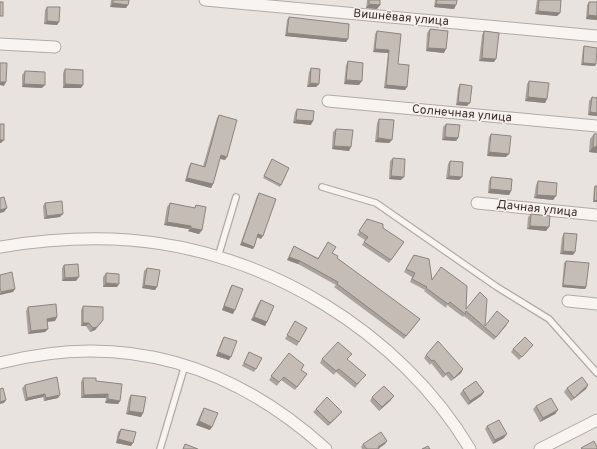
<svg xmlns="http://www.w3.org/2000/svg" width="597" height="449" font-family="Overpass,sans-serif">
	<style>
		.lines { fill: none; stroke-linecap: round; stroke-linejoin: round }
		.service-casing { stroke: #b3aaa4; stroke-width: 8 }
		.minor-casing { stroke: #b3aaa4; stroke-width: 13 }
		.service { stroke: #f7f4f2; stroke-width: 5.5 }
		.minor { stroke: #f7f4f2; stroke-width: 11 }
		.wall { fill: #aaa29d }
		.shaded-wall { fill: #8b847f }
		.building { fill: #c6bcb6; stroke: #8b847f }
		.labels { text-anchor: middle; dominant-baseline: central; stroke-width: 3; stroke-linejoin: round; paint-order: stroke }
		.street-label { font-size: 12px; fill: #403128; stroke: #f6f1ef }
	</style>
	<rect width="100%" height="100%" fill="#e9e3df"/>
	<g class="lines">
		<defs>
			<g id="service">
				<polyline points="322,187 376,203 497,287 549,319 597,373"/>
				<polyline points="218,257 236,197"/>
				<polyline points="160,449 185,365"/>
			</g>
			<g id="minor">
				<polyline points="205,0 597,36"/>
				<polyline points="0,44 55,47"/>
				<polyline points="328,101 597,126"/>
				<polyline points="477,203 597,215"/>
				<path d="M0,247C43,240 86,237 129,240C265,250 400,332 470,449"/>
				<polyline points="568,301 597,304"/>
				<path d="M0,363C124,331 232,364 326,449"/>
				<polyline points="540,449 597,420"/>
			</g>
		</defs>
		<use href="#service" class="service-casing"/>
		<use href="#minor" class="minor-casing"/>
		<use href="#service" class="service"/>
		<use href="#minor" class="minor"/>
	</g>
	<g class="wall">
		<polygon points="111,0 129,0 126,8 110,7"/>
		<polygon points="367,0 380,0 380,5 377,9 366,8"/>
		<polygon points="435,0 457,0 454,9 434,7"/>
		<polygon points="537,0 561,0 560,13 557,16 535,14"/>
		<polygon points="589,2 597,20 586,19 587,5"/>
		<polygon points="47,7 59,22 57,25 44,24 45,10"/>
		<polygon points="289,17 348,39 346,42 285,36 287,20"/>
		<polygon points="430,29 444,53 426,51 427,33"/>
		<polygon points="377,31 398,64 407,87 405,90 384,88 388,53 373,52 375,34"/>
		<polygon points="484,31 494,62 479,61 482,35"/>
		<polygon points="584,46 595,66 581,65 583,48"/>
		<polygon points="348,61 359,85 344,84 346,65"/>
		<polygon points="311,68 319,84 316,87 307,87 309,72"/>
		<polygon points="65,69 81,88 63,88 63,73"/>
		<polygon points="25,71 42,88 22,87 22,75"/>
		<polygon points="529,81 547,99 545,103 525,101 527,84"/>
		<polygon points="460,84 467,106 456,105 458,88"/>
		<polygon points="592,97 597,116 588,115 589,101"/>
		<polygon points="297,109 311,125 293,123 295,112"/>
		<polygon points="219,115 225,160 220,159 213,184 211,188 185,181 189,166 191,163 203,166 217,118"/>
		<polygon points="379,119 392,140 389,143 375,142 377,123"/>
		<polygon points="446,124 458,138 456,141 442,140 443,127"/>
		<polygon points="336,129 349,151 332,149 333,132"/>
		<polygon points="491,134 506,157 487,156 489,137"/>
		<polygon points="594,134 597,134 597,153 589,152 590,139"/>
		<polygon points="393,158 401,180 389,179 390,161"/>
		<polygon points="272,159 281,185 280,187 263,178"/>
		<polygon points="450,161 462,177 459,180 446,179 448,164"/>
		<polygon points="491,177 511,191 509,195 488,193 489,181"/>
		<polygon points="538,181 553,200 534,198 536,185"/>
		<polygon points="595,186 597,202 593,202 594,187"/>
		<polygon points="259,193 261,239 257,237 254,247 253,249 240,245 257,196"/>
		<polygon points="45,203 60,217 44,219 43,206"/>
		<polygon points="170,203 194,208 196,205 202,230 199,234 188,231 189,229 164,225 167,207"/>
		<polygon points="531,214 546,231 527,229 528,217"/>
		<polygon points="367,219 383,228 404,242 389,263 362,245 365,240 357,235"/>
		<polygon points="564,233 575,252 573,255 560,254 562,237"/>
		<polygon points="328,242 332,253 337,258 418,322 404,339 334,287 336,285 298,264 287,260 294,246 318,258"/>
		<polygon points="414,255 432,280 485,326 507,325 494,340 464,316 463,317 447,305 446,308 424,291 425,290 410,282 412,277 404,272"/>
		<polygon points="566,261 586,287 585,289 562,287 564,263"/>
		<polygon points="64,265 76,281 62,281 62,268"/>
		<polygon points="147,268 157,287 155,290 142,288 144,271"/>
		<polygon points="106,273 117,287 103,287 103,277"/>
		<polygon points="232,285 233,314 222,310 230,288"/>
		<polygon points="261,300 267,322 265,326 251,320 258,304"/>
		<polygon points="83,306 101,323 95,330 90,332 86,326 81,326 81,310"/>
		<polygon points="28,307 57,317 55,321 47,322 48,329 45,332 28,334 26,311"/>
		<polygon points="295,321 299,342 297,346 285,339"/>
		<polygon points="224,337 229,360 216,356 222,340"/>
		<polygon points="533,345 519,360 511,352 513,349"/>
		<polygon points="249,352 256,369 254,372 242,366"/>
		<polygon points="289,353 301,370 307,374 295,390 281,380 277,386 269,380"/>
		<polygon points="426,355 463,369 461,373 451,381 446,375 443,378 431,363 430,365 424,358"/>
		<polygon points="322,359 347,360 363,378 355,388 336,372 334,375 320,363"/>
		<polygon points="83,378 96,381 120,401 118,404 105,403 106,398 81,398 81,382"/>
		<polygon points="25,385 58,398 44,401 43,397 25,401 22,388"/>
		<polygon points="588,385 586,389 571,401 564,392 567,388"/>
		<polygon points="463,390 484,392 481,396 468,405 460,394"/>
		<polygon points="131,395 143,413 141,417 126,414 129,398"/>
		<polygon points="372,397 391,400 379,411 370,401"/>
		<polygon points="536,406 558,410 555,414 540,422 533,409"/>
		<polygon points="204,408 210,430 196,425 202,411"/>
		<polygon points="316,409 339,415 328,426 313,412"/>
		<polygon points="487,426 504,438 493,444 485,429"/>
		<polygon points="121,429 131,446 116,443 118,432"/>
		<polygon points="363,444 385,444 379,448 379,449 362,449 361,447"/>
	</g>
	<g class="shaded-wall">
		<polygon points="113,3 128,5 126,8 110,7"/>
		<polygon points="369,4 380,5 377,9 366,8"/>
		<polygon points="436,4 456,5 454,9 434,7"/>
		<polygon points="538,11 560,13 557,16 535,14"/>
		<polygon points="588,15 597,16 597,20 586,19"/>
		<polygon points="47,21 59,22 57,25 44,24"/>
		<polygon points="287,33 348,39 346,42 285,36"/>
		<polygon points="428,48 446,49 444,53 426,51"/>
		<polygon points="375,49 389,50 388,53 373,52"/>
		<polygon points="482,58 496,59 494,62 479,61"/>
		<polygon points="583,63 596,64 595,66 581,65"/>
		<polygon points="346,80 362,81 359,85 344,84"/>
		<polygon points="0,82 6,82 4,86 0,85"/>
		<polygon points="310,83 319,84 316,87 307,87"/>
		<polygon points="24,84 45,85 42,88 22,87"/>
		<polygon points="65,84 83,85 81,88 63,88"/>
		<polygon points="386,85 407,87 405,90 384,88"/>
		<polygon points="528,97 547,99 545,103 525,101"/>
		<polygon points="458,102 470,103 467,106 456,105"/>
		<polygon points="590,112 597,113 597,116 588,115"/>
		<polygon points="296,120 313,121 311,125 293,123"/>
		<polygon points="445,137 458,138 456,141 442,140"/>
		<polygon points="378,138 392,140 389,143 375,142"/>
		<polygon points="0,140 4,140 1,143 0,143"/>
		<polygon points="334,146 351,147 349,151 332,149"/>
		<polygon points="593,147 597,147 597,153 589,152"/>
		<polygon points="489,152 509,154 506,157 487,156"/>
		<polygon points="221,155 227,157 225,160 218,158"/>
		<polygon points="391,176 404,177 401,180 389,179"/>
		<polygon points="449,176 462,177 459,180 446,179"/>
		<polygon points="187,178 213,184 211,188 185,181"/>
		<polygon points="490,189 511,191 509,195 488,193"/>
		<polygon points="537,195 556,196 553,200 534,198"/>
		<polygon points="594,200 597,201 597,202 593,202"/>
		<polygon points="7,208 4,212 0,213 0,210"/>
		<polygon points="63,214 60,217 44,219 47,216"/>
		<polygon points="167,222 191,226 189,229 164,225"/>
		<polygon points="530,226 549,227 546,231 527,229"/>
		<polygon points="191,228 202,230 199,234 188,231"/>
		<polygon points="258,234 263,236 261,239 257,237"/>
		<polygon points="242,242 254,247 253,249 240,245"/>
		<polygon points="563,251 575,252 573,255 560,254"/>
		<polygon points="289,257 300,261 298,264 287,260"/>
		<polygon points="79,277 76,281 62,281 65,278"/>
		<polygon points="106,283 119,284 117,287 103,287"/>
		<polygon points="144,285 157,287 155,290 142,288"/>
		<polygon points="563,285 586,287 585,289 562,287"/>
		<polygon points="15,289 13,292 0,295 0,293 1,292"/>
		<polygon points="224,306 235,310 233,314 222,310"/>
		<polygon points="57,317 55,321 44,322 47,319"/>
		<polygon points="254,317 267,322 265,326 251,320"/>
		<polygon points="103,320 95,330 90,332 93,328"/>
		<polygon points="83,323 89,323 86,326 81,326"/>
		<polygon points="48,329 45,332 28,334 31,331"/>
		<polygon points="218,352 231,357 229,360 216,356"/>
		<polygon points="463,369 461,373 451,381"/>
		<polygon points="588,385 586,389 571,401 574,398"/>
		<polygon points="484,392 481,396 468,405 470,401"/>
		<polygon points="45,394 43,397 25,401 27,398"/>
		<polygon points="108,394 106,398 81,398 84,395"/>
		<polygon points="60,395 58,398 44,401 46,398"/>
		<polygon points="394,396 391,400 379,411 382,407"/>
		<polygon points="108,399 120,401 118,404 105,403"/>
		<polygon points="6,400 4,403 0,404 0,402"/>
		<polygon points="558,410 555,414 540,422 543,418"/>
		<polygon points="129,411 143,413 141,417 126,414"/>
		<polygon points="342,412 328,426 330,423"/>
		<polygon points="199,421 212,427 210,430 196,425"/>
		<polygon points="507,434 504,438 493,444 495,440"/>
		<polygon points="118,439 133,443 131,446 116,443"/>
		<polygon points="387,441 385,444 378,449 378,447"/>
	</g>
	<g class="building">
		<polygon points="113,0 129,0 128,5 113,3"/>
		<polygon points="369,0 380,0 380,5 369,4"/>
		<polygon points="437,0 457,0 456,5 436,4"/>
		<polygon points="539,0 561,0 560,13 538,11"/>
		<rect x="0" y="2" width="3" height="14"/>
		<polygon points="589,2 597,2 597,16 588,15"/>
		<polygon points="47,7 60,7 59,22 47,21"/>
		<polygon points="289,17 349,24 348,39 287,33"/>
		<polygon points="430,29 448,31 446,49 428,48"/>
		<polygon points="377,31 401,34 398,64 409,65 407,87 386,85 389,50 375,49"/>
		<polygon points="484,31 499,33 496,59 482,58"/>
		<polygon points="584,46 597,48 596,64 583,63"/>
		<polygon points="348,61 363,63 362,81 346,80"/>
		<polygon points="0,63 7,63 6,82 0,82"/>
		<polygon points="311,68 320,69 319,84 310,83"/>
		<polygon points="65,69 83,70 83,85 65,84"/>
		<polygon points="25,71 45,72 45,85 24,84"/>
		<polygon points="529,81 549,83 547,99 528,97"/>
		<polygon points="460,84 472,86 470,103 458,102"/>
		<polygon points="592,97 597,98 597,113 590,112"/>
		<polygon points="297,109 314,111 313,121 296,120"/>
		<polygon points="219,115 237,120 227,157 221,155 213,184 187,178 191,163 205,167"/>
		<polygon points="379,119 394,120 392,140 378,138"/>
		<rect x="0" y="124" width="4" height="16"/>
		<polygon points="446,124 460,125 458,138 445,137"/>
		<polygon points="336,129 353,130 351,147 334,146"/>
		<polygon points="491,134 511,136 509,154 489,152"/>
		<polygon points="594,134 597,134 597,147 593,147"/>
		<polygon points="393,158 405,159 404,177 391,176"/>
		<polygon points="272,159 289,168 281,185 264,176"/>
		<polygon points="450,161 463,162 462,177 449,176"/>
		<polygon points="491,177 512,179 511,191 490,189"/>
		<polygon points="538,181 557,183 556,196 537,195"/>
		<polygon points="595,186 597,186 597,201 594,200"/>
		<polygon points="259,193 276,199 263,236 258,234 254,247 242,242"/>
		<polygon points="4,197 7,208 0,210 0,198"/>
		<polygon points="62,201 63,214 47,216 45,203"/>
		<polygon points="170,203 195,208 196,205 206,207 202,230 191,228 191,226 167,222"/>
		<polygon points="531,214 550,216 549,227 530,226"/>
		<polygon points="367,219 383,224 383,228 404,242 391,260 364,242 368,237 359,231"/>
		<polygon points="564,233 577,234 575,252 563,251"/>
		<polygon points="328,242 336,247 332,253 338,256 337,258 420,319 406,336 337,284 338,282 300,261 289,257 294,246 318,259"/>
		<polygon points="414,255 429,259 432,280 441,267 467,286 466,309 480,292 487,299 485,326 497,311 509,321 496,337 466,311 465,314 450,302 448,304 426,288 427,287 412,279 415,273 406,269"/>
		<polygon points="566,261 589,263 586,287 563,285"/>
		<polygon points="78,264 79,277 65,278 64,265"/>
		<polygon points="147,268 160,270 157,287 144,285"/>
		<polygon points="12,272 15,289 1,292 0,288 0,275"/>
		<polygon points="106,273 119,274 119,284 106,283"/>
		<polygon points="232,285 243,289 235,310 224,306"/>
		<polygon points="261,300 274,306 267,322 254,317"/>
		<polygon points="56,304 57,317 47,319 48,329 31,331 28,307"/>
		<polygon points="83,306 103,307 103,320 97,327 93,328 89,323 83,323"/>
		<polygon points="295,321 307,328 299,342 287,335"/>
		<polygon points="224,337 237,341 231,357 218,352"/>
		<polygon points="525,337 533,345 522,357 513,349"/>
		<polygon points="438,341 463,369 454,378 449,372 445,374 434,360 432,361 426,355"/>
		<polygon points="338,342 352,354 347,359 366,375 357,384 339,369 336,371 322,359"/>
		<polygon points="249,352 262,358 256,369 244,363"/>
		<polygon points="289,353 304,365 301,370 307,374 297,387 284,377 279,382 271,376"/>
		<polygon points="57,377 60,395 46,398 45,394 27,398 25,385"/>
		<polygon points="582,377 588,385 574,398 567,388"/>
		<polygon points="83,378 96,378 96,381 122,384 120,401 108,399 108,394 84,395"/>
		<polygon points="476,381 484,392 470,401 463,390"/>
		<polygon points="384,386 394,396 382,407 372,397"/>
		<polygon points="3,388 6,400 0,402 0,389"/>
		<polygon points="131,395 146,397 143,413 129,411"/>
		<polygon points="327,397 342,412 330,423 316,409"/>
		<polygon points="551,398 558,410 543,418 536,406"/>
		<polygon points="204,408 218,413 212,427 199,421"/>
		<polygon points="499,420 507,434 495,440 487,426"/>
		<polygon points="121,429 136,432 133,443 118,439"/>
		<polygon points="381,432 387,441 378,447 379,449 367,449 363,444"/>
		<polygon points="594,441 597,447 597,449 582,449 581,448"/>
		<polygon points="185,444 198,449 183,449"/>
		<polygon points="428,446 430,449 422,449"/>
	</g>
	<g class="labels">
		<g class="street-label">
			<text transform="translate(401 18) rotate(5)">Вишнёвая улица</text>
			<text transform="translate(462 114) rotate(5)">Солнечная улица</text>
			<text transform="translate(537 209) rotate(6)">Дачная улица</text>
		</g>
	</g>
</svg>
